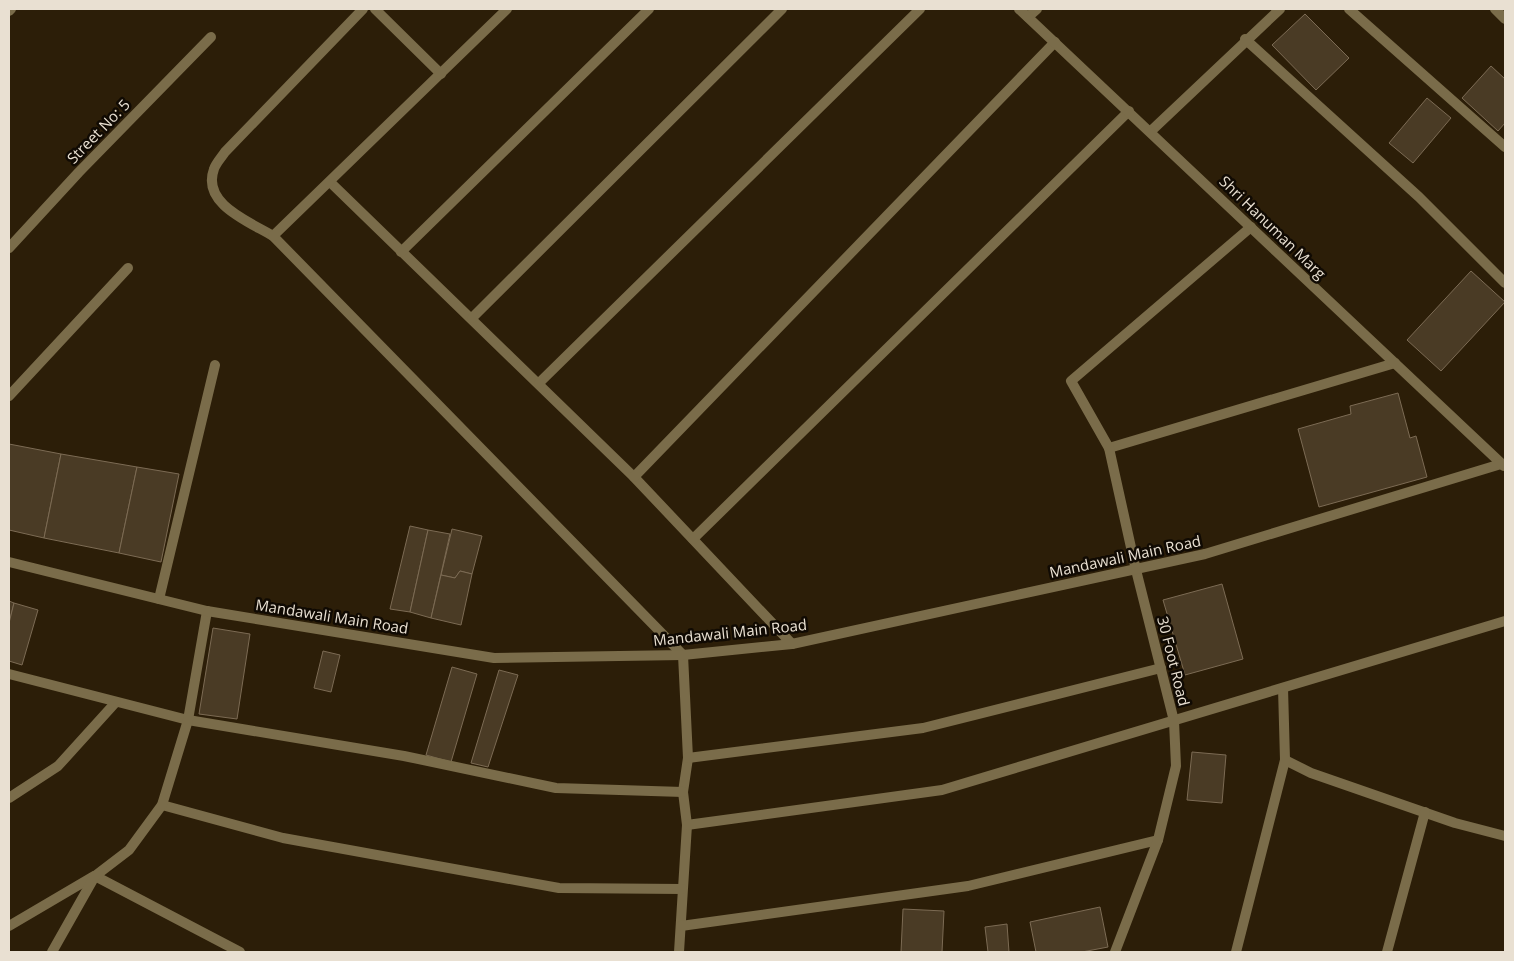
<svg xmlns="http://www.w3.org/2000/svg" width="1514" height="961" font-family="'Open Sans',sans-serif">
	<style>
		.building { fill: #4a3b25; stroke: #7c6b54 }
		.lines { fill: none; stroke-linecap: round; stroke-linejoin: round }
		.minor { stroke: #7a6c4a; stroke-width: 10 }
		.tertiary { stroke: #7a6c4a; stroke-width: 10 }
		.labels { text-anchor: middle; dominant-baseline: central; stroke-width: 5; stroke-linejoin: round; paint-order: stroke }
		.street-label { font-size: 15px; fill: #e9e0d2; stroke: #100a03 }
	</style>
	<rect width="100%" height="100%" fill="#2c1e08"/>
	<g class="building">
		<polygon points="1305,14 1349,58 1316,90 1272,45"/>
		<polygon points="1491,66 1505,79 1505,123 1498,131 1462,98"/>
		<polygon points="1427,98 1451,118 1413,163 1389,143"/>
		<polygon points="1471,271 1505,302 1441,371 1407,340"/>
		<polygon points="1398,393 1410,438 1416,436 1427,477 1319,507 1298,429 1351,414 1350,406"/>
		<polygon points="9,444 61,454 44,538 9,530"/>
		<polygon points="61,454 137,467 119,553 44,538"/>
		<polygon points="137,467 179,474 161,562 119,553"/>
		<polygon points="410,526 428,530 410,612 390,609"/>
		<polygon points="452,529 482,536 472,574 460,571 455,578 441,575"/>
		<polygon points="428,530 450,534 431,618 410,612"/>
		<polygon points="460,571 472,574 461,625 431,618 441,575 455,578"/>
		<polygon points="1222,584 1243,659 1185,675 1163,600"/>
		<polygon points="9,601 14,603 9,623"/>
		<polygon points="14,603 38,610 22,665 9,661 9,623"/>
		<polygon points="213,628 250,634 237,719 199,714"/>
		<polygon points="323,651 340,655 331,692 314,688"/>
		<polygon points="452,667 477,674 451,762 426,755"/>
		<polygon points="499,670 518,675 488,767 471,763"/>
		<polygon points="1192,752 1226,755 1222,803 1187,800"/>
		<polygon points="1100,907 1108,947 1082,952 1036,952 1030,922"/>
		<polygon points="903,909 944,911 942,952 901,952"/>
		<polygon points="1007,924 1009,952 988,952 985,927"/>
	</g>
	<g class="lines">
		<g class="minor">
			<path d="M363,9L225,152C221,158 216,163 214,169C201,204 250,222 273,236L683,655L688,758L683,792L687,825L679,952"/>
			<polyline points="375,9 441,74"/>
			<polyline points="1349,9 1505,147"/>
			<polyline points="1495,9 1505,19"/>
			<polyline points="9,11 11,9"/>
			<polyline points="1028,17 1037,9"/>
			<polyline points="1245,39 1419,197 1505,283"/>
			<polyline points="1151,131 1280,9"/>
			<polyline points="330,182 634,477 792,644"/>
			<polyline points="273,236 507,9"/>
			<polyline points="9,248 79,172 211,37"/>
			<polyline points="401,252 649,9"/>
			<polyline points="472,318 782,9"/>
			<polyline points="539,383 920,9"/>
			<polyline points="9,396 128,268"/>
			<polyline points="1109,448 1395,363"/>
			<polyline points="634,477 1055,42"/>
			<polyline points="693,539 1129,111"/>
			<polyline points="159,599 215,365"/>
			<polyline points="9,674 188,720 404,756 556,788 683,792"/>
			<polyline points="688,758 923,728 1161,668"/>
			<polyline points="1285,760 1311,773 1455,823 1505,836"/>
			<polyline points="9,798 58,766 116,702"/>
			<polyline points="162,805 283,838 559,888 682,889"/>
			<polyline points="687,825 942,790 1505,621"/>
			<polyline points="95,876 240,952"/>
			<polyline points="9,926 94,876"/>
			<polyline points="681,926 968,886 1158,840"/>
			<polyline points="52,952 95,876 129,850 162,805 188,720 207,611"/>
			<polyline points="1115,952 1158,840 1176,766 1174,721 1136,570 1109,448 1071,381 1251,227"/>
			<polyline points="1236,952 1285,760 1283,688"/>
			<polyline points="1387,952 1425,812"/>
		</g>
		<g class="tertiary">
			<polyline points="1019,9 1504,466"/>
			<polyline points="9,562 207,611 494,658 683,655 792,644 1205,554 1501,464"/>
		</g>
	</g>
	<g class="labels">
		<g class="street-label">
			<text transform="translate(98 131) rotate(-46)">Street No: 5</text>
			<text transform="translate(1273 227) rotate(44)">Shri Hanuman Marg</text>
			<text transform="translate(1125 556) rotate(-12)">Mandawali Main Road</text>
			<text transform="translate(332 616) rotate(9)">Mandawali Main Road</text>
			<text transform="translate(730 632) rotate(-6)">Mandawali Main Road</text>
			<text transform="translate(1174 661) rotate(76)">30 Foot Road</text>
		</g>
	</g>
	<rect width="1514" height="961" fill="none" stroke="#e9e0d2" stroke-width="20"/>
</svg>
